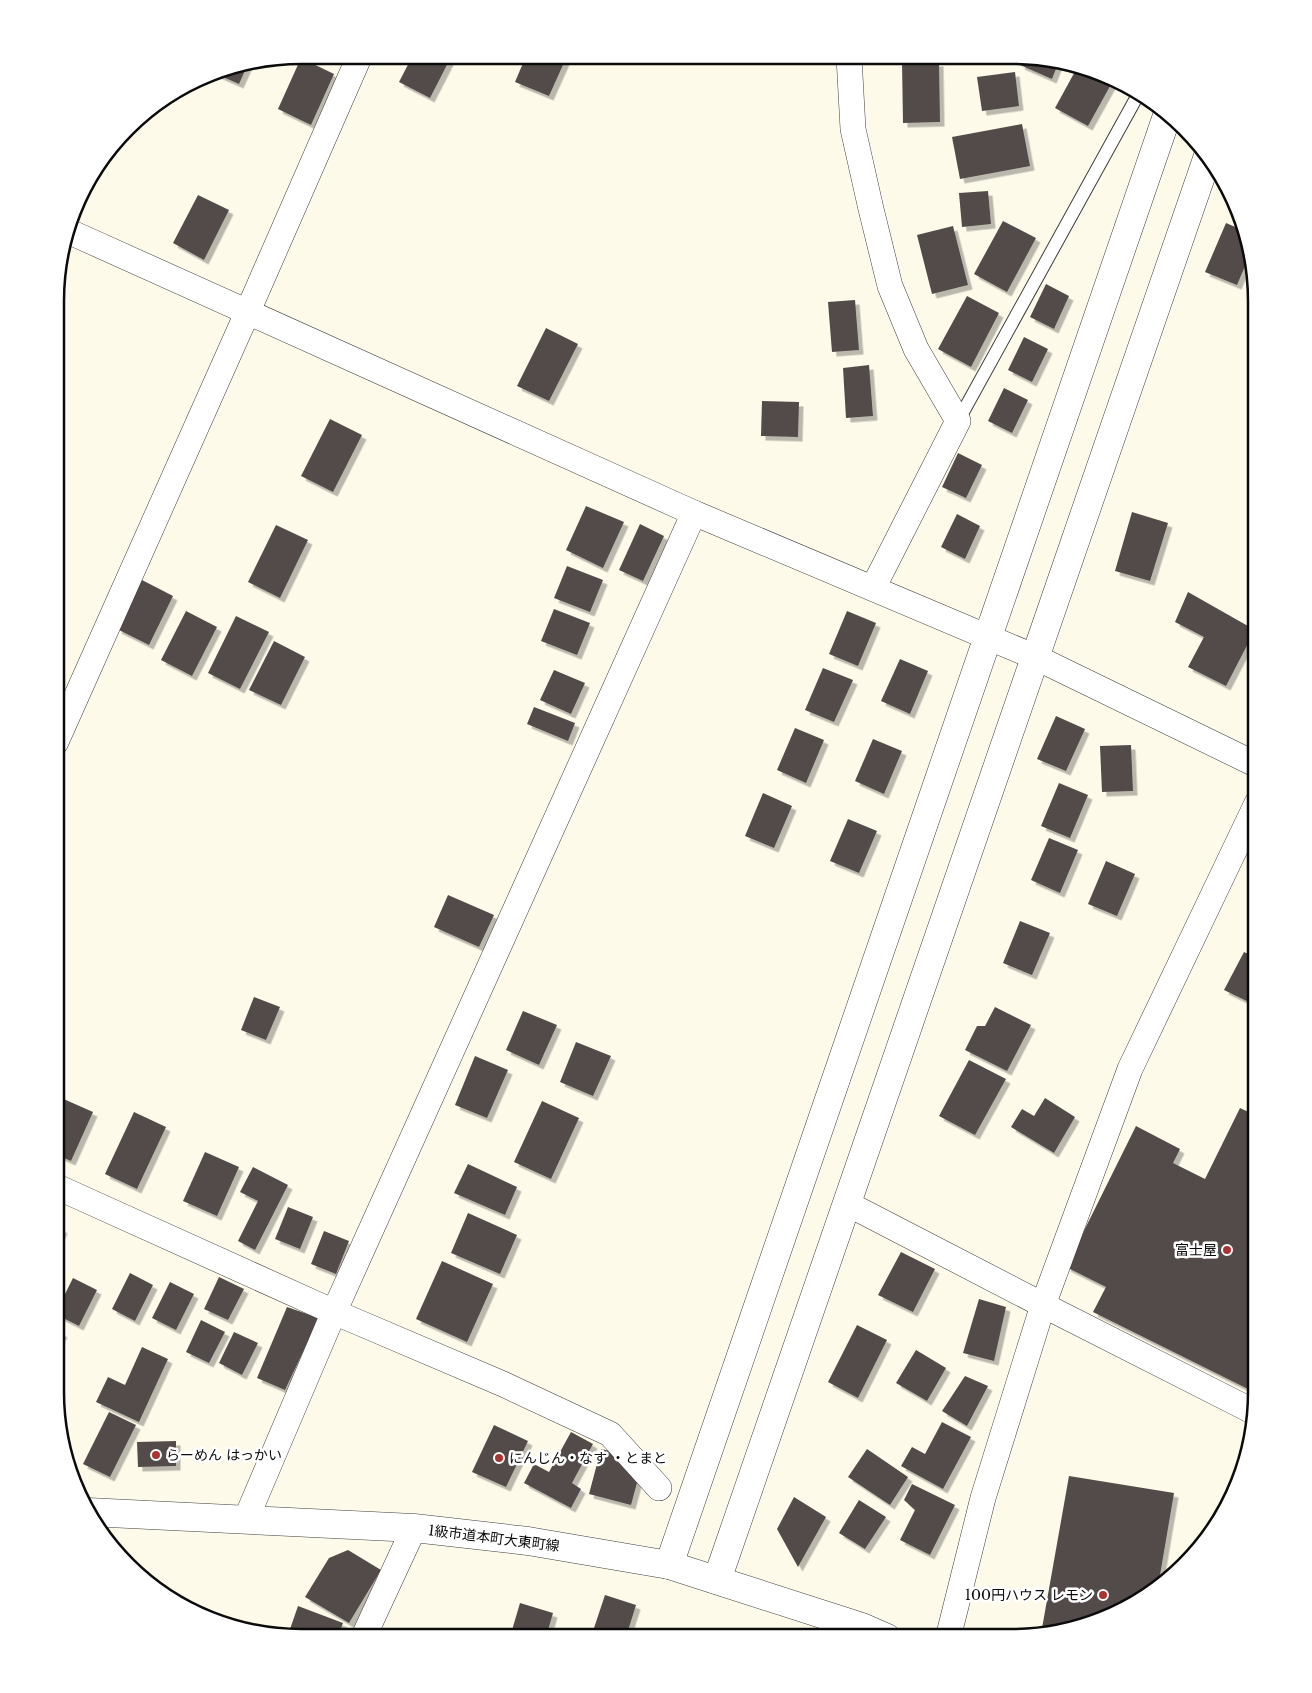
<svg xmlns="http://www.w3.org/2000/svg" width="1312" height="1693" font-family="'Libre Baskerville','Noto Sans JP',serif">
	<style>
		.building { fill: #524c48; filter: url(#shadow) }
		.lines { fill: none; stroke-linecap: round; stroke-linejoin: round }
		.service-casing { stroke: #3e3e3e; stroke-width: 14 }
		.minor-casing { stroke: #3e3e3e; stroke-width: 26 }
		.tertiary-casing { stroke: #3e3e3e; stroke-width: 29 }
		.service { stroke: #fff; stroke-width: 12 }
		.minor { stroke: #fff; stroke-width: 25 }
		.tertiary { stroke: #fff; stroke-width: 28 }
		.poi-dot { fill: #aa3433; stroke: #fff; stroke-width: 2 }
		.labels { text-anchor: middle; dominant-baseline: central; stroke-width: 5; stroke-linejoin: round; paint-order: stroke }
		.poi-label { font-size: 14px; fill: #0b0b0b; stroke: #fff; text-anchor: end }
		.street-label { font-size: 14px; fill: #0b0b0b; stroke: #fff }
		.rim { fill: none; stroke: #0b0b0b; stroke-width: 2.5 }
	</style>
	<defs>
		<filter id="shadow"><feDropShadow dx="4.5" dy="4.5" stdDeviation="0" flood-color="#0004"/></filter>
	</defs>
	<rect width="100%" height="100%" fill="#fdfaea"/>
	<g class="building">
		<polygon points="413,55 452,55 430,98 399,82"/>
		<polygon points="526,56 567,56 549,96 515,82"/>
		<polygon points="1024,57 1044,57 1059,61 1052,79 1020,65"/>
		<polygon points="301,58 334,74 311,125 278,109"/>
		<polygon points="902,62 939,62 940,122 903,123"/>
		<polygon points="248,64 239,84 214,73 221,68"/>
		<polygon points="1078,66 1105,74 1114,79 1088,126 1055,108"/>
		<polygon points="1015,72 1019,106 982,111 977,77"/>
		<polygon points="1022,124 1030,166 960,179 952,137"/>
		<polygon points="988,191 991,224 962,227 959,193"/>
		<polygon points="198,195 229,210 204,260 173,243"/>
		<polygon points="1003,221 1036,238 1007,292 974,274"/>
		<polygon points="1226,223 1247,232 1249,237 1251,252 1237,285 1205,272"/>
		<polygon points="953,226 968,285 932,294 917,235"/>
		<polygon points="1046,284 1069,296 1054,329 1030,317"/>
		<polygon points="967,296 999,313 971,367 938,349"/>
		<polygon points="855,300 859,350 832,352 828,302"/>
		<polygon points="546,328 578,344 549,401 517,386"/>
		<polygon points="1024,337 1048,349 1032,382 1008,370"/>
		<polygon points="869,365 873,416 846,418 843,368"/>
		<polygon points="1004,388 1028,400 1012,433 988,421"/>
		<polygon points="762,401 799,402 798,437 761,436"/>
		<polygon points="330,419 362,435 333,492 301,476"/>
		<polygon points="958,453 982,465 966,498 942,487"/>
		<polygon points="586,506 624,522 603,568 566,550"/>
		<polygon points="1132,512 1168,523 1150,581 1115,571"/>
		<polygon points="957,514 980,526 965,559 941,547"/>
		<polygon points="640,524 664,536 643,581 619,570"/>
		<polygon points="276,525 308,540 280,598 248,582"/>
		<polygon points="567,566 603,580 590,612 554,598"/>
		<polygon points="142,580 173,596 149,645 117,629"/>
		<polygon points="1188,592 1255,630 1226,686 1188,667 1204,637 1175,622"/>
		<polygon points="554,609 590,623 577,655 541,641"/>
		<polygon points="186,611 217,627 192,676 161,660"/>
		<polygon points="847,611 876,623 858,666 829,654"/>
		<polygon points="236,616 269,632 240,689 208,673"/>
		<polygon points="274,641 305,657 281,705 249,690"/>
		<polygon points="900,659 928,671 910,714 881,701"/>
		<polygon points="823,668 853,680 834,722 805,710"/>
		<polygon points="554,670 585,683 571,714 540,700"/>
		<polygon points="534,707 575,723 568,741 527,724"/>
		<polygon points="1056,716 1085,729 1066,771 1037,759"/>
		<polygon points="795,728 824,740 806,783 777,770"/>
		<polygon points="873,739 902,751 884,794 855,781"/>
		<polygon points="1131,745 1133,791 1102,792 1100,746"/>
		<polygon points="1059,783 1088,795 1070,838 1041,826"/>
		<polygon points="763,793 792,806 774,848 745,836"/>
		<polygon points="848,819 877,831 859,873 830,861"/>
		<polygon points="1049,838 1078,850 1060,893 1031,880"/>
		<polygon points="1106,861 1135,874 1117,916 1088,904"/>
		<polygon points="448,895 494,915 479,947 434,927"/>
		<polygon points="1257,910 1257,933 1248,928"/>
		<polygon points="1020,921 1050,933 1032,975 1003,963"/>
		<polygon points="1244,952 1257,958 1257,1006 1224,990"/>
		<polygon points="254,997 280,1007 266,1040 241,1030"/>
		<polygon points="995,1007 1031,1025 1007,1071 965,1050 977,1026 985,1026"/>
		<polygon points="523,1011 557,1025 539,1065 506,1050"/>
		<polygon points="576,1042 611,1056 593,1096 560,1082"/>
		<polygon points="475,1056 508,1070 487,1118 455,1105"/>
		<polygon points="969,1060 1006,1079 975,1135 939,1116"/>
		<polygon points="59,1097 93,1112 71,1161 55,1154 56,1105"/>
		<polygon points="1045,1098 1075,1117 1054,1153 1011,1127 1022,1109 1034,1116"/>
		<polygon points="542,1101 579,1118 551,1179 514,1162"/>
		<polygon points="1240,1108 1257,1116 1256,1393 1093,1312 1106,1287 1066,1267 1136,1126 1180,1149 1173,1163 1205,1179"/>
		<polygon points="134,1112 166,1127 137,1189 105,1174"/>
		<polygon points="205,1152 239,1167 217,1216 183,1201"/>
		<polygon points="468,1164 517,1187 505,1215 454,1193"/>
		<polygon points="253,1167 288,1185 255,1250 238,1241 258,1201 240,1192"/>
		<polygon points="288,1207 313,1217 300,1249 275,1239"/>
		<polygon points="468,1213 517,1235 500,1274 451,1253"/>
		<polygon points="55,1225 63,1229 55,1246"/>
		<polygon points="324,1231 349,1241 336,1274 311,1264"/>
		<polygon points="901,1252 935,1269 913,1312 878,1295"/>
		<polygon points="442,1261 493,1284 467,1342 416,1319"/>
		<polygon points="130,1273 153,1285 135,1321 112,1309"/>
		<polygon points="219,1277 244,1289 228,1320 204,1309"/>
		<polygon points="73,1278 97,1290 79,1326 55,1314"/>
		<polygon points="170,1282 194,1294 176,1330 152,1318"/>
		<polygon points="979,1299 1006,1307 994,1361 963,1353"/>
		<polygon points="287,1307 319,1318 285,1390 257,1378"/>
		<polygon points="201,1320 225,1332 209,1363 186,1352"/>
		<polygon points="857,1325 887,1340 858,1398 828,1382"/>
		<polygon points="55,1329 63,1333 55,1348"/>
		<polygon points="234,1332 258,1343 242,1375 219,1363"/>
		<polygon points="142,1347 168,1359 139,1422 96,1402 108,1377 125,1385"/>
		<polygon points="916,1350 946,1368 927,1401 896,1383"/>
		<polygon points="965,1376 988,1386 967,1426 942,1411"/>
		<polygon points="109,1412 136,1425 110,1477 83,1464"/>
		<polygon points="942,1422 971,1437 943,1489 901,1466 912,1447 925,1454"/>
		<polygon points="494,1425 528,1441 506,1487 472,1472"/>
		<polygon points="571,1432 593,1444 572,1483 581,1489 571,1508 524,1483 534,1464 549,1472"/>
		<polygon points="176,1441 176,1466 138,1467 137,1442"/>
		<polygon points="601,1449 614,1452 638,1479 631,1505 589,1494"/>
		<polygon points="867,1449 908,1477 890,1505 848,1477"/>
		<polygon points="1069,1476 1174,1493 1158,1587 1120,1613 1075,1630 1041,1634"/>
		<polygon points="912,1484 955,1505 930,1555 900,1540 915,1510 904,1500"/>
		<polygon points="794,1497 826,1517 798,1567 777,1529"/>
		<polygon points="859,1500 886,1517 865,1549 839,1533"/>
		<polygon points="348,1550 381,1570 349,1623 305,1597 329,1558"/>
		<polygon points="605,1595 636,1605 626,1637 603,1637 592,1634"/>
		<polygon points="520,1603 553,1613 546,1637 510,1637"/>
		<polygon points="298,1606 343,1623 338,1636 300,1636 289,1632"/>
		<polygon points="740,1628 764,1637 737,1637"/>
	</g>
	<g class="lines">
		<defs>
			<polyline id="service" points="958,421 1139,93"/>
			<g id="minor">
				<polyline points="849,57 853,129 871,209 890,286 916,349 958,421 873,588"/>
				<polyline points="70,232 694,513 1035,657 1257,765"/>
				<polyline points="56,742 248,311 360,55"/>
				<polyline points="55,1186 334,1312 503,1384 610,1434 659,1488"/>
				<polyline points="846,1203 1043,1305 1256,1413"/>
				<polyline points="246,1519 334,1312 694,513"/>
				<polyline points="364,1636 414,1528"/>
				<polyline points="948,1638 983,1498 1043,1305 1130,1069 1257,803"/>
			</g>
			<g id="tertiary">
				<polyline points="88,1512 414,1528 528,1541 669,1565 862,1627 887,1638"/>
				<polyline points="669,1565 1168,113"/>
				<polyline points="717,1580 1208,156"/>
			</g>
		</defs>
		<use href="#service" class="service-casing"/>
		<use href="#minor" class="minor-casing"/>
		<use href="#tertiary" class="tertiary-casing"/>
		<use href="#service" class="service"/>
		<use href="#minor" class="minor"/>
		<use href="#tertiary" class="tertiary"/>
	</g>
	<g class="poi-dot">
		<circle cx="1227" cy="1250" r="5"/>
		<circle cx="156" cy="1455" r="5"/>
		<circle cx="499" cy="1458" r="5"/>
		<circle cx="1103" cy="1595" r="5"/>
	</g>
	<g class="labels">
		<g class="poi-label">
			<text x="1217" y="1250">富士屋</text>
			<text x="166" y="1455" text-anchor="start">らーめん はっかい</text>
			<text x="509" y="1458" text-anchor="start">にんじん・なす ・とまと</text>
			<text x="1093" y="1595">100円ハウス レモン</text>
		</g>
		<g class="street-label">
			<text transform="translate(494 1538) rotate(7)">1級市道本町大東町線</text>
		</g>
	</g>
	<path d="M0 0H1312V1693H0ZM301 64H1011A237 237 0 0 1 1248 301V1392A237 237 0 0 1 1011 1629H301A237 237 0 0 1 64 1392V301A237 237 0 0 1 301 64Z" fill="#fff" fill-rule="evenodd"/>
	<path class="rim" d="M301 64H1011A237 237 0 0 1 1248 301V1392A237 237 0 0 1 1011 1629H301A237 237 0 0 1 64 1392V301A237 237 0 0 1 301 64Z"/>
</svg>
